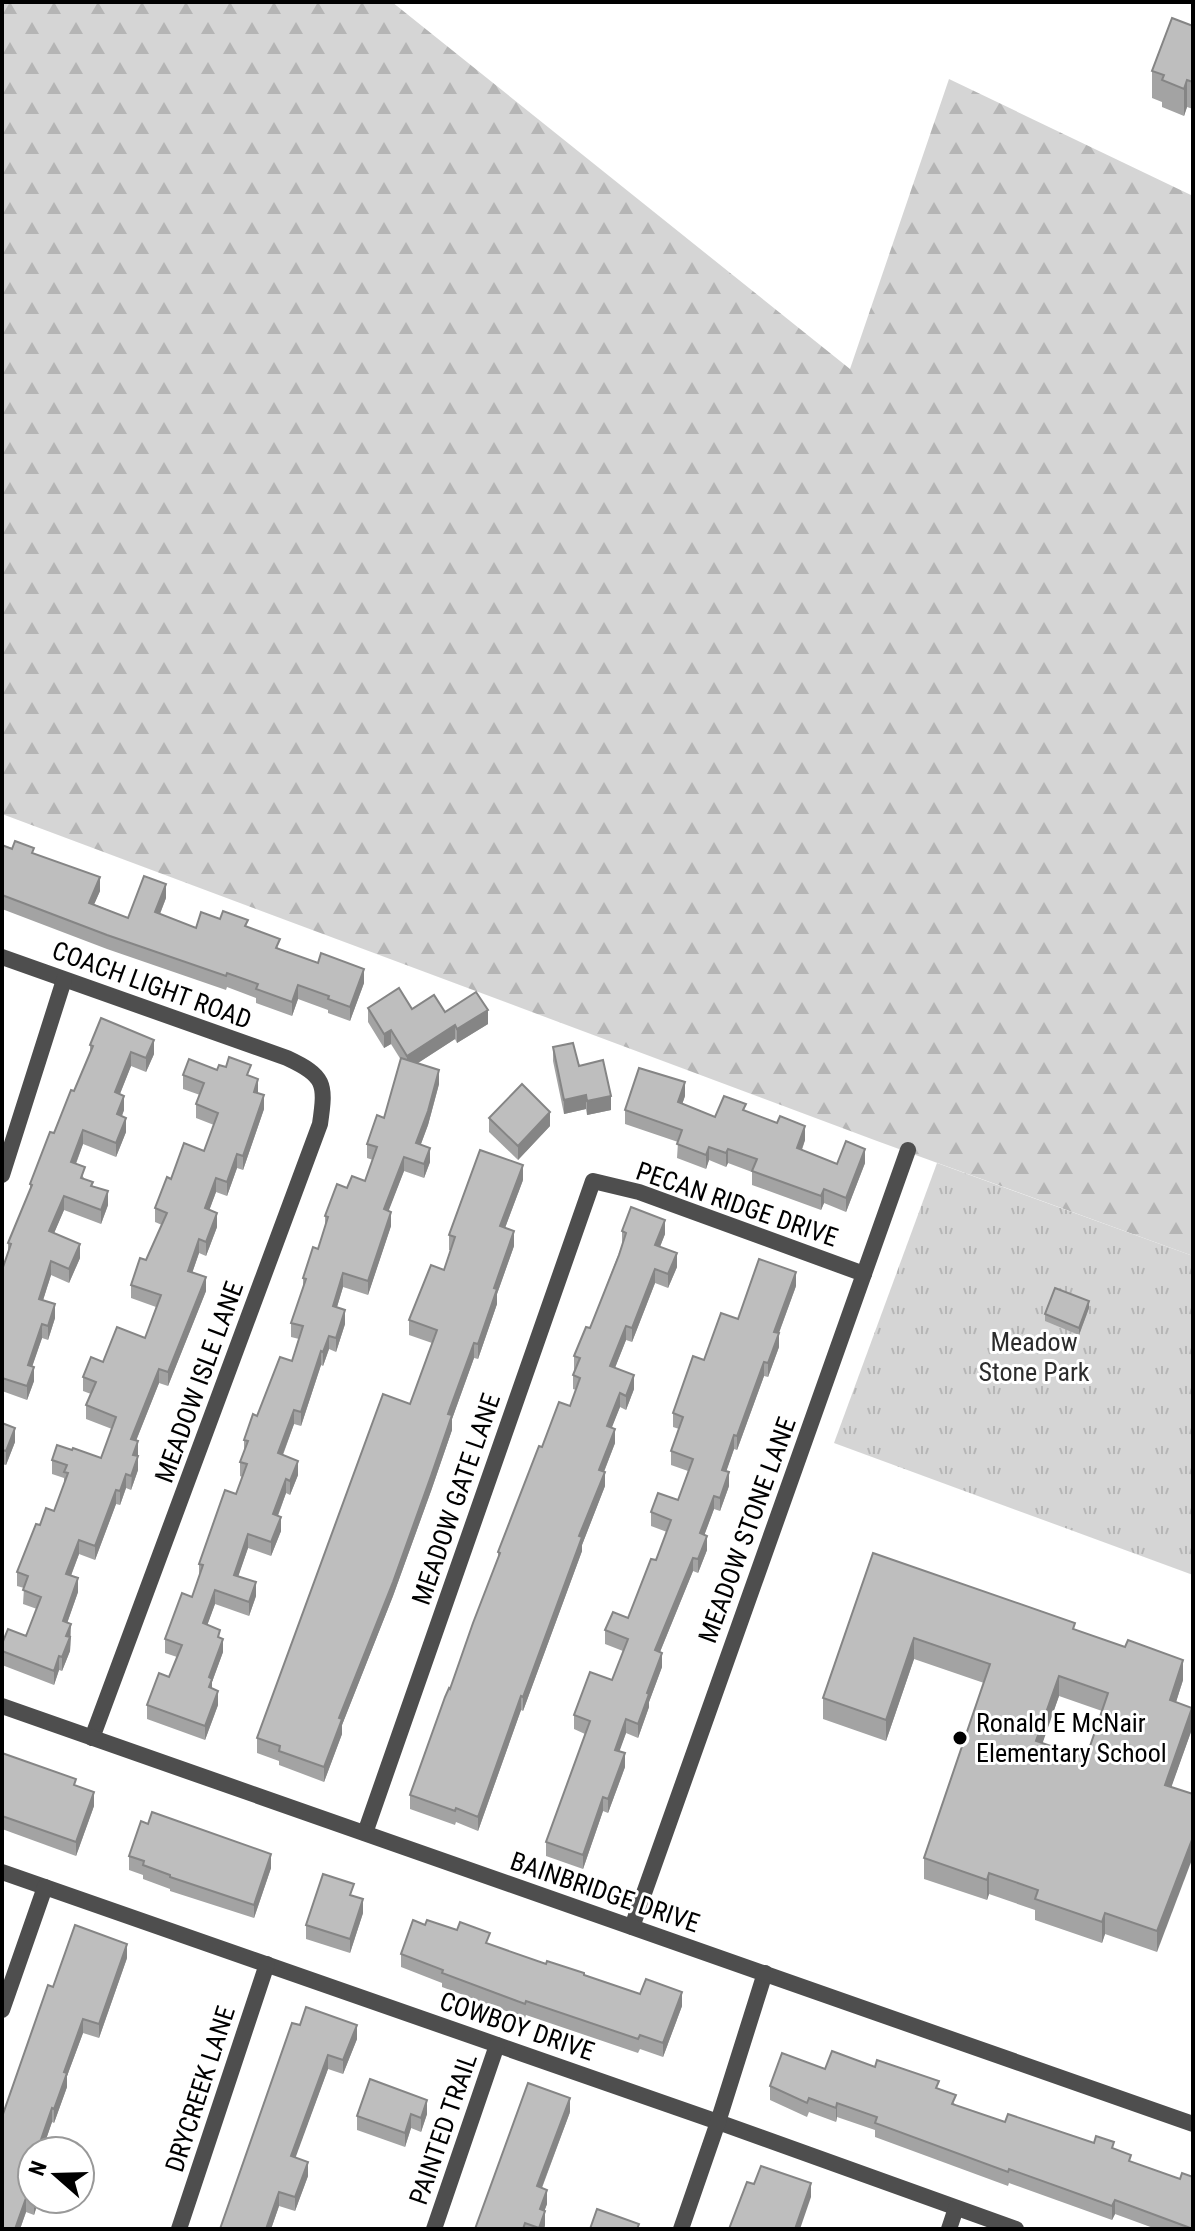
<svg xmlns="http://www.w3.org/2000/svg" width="1195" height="2231" font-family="'Roboto Condensed',sans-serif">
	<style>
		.forest { fill: url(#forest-firs) }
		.park { fill: url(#park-tufts) }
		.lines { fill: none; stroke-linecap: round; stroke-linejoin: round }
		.minor { stroke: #4e4e4e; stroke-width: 16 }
		.tertiary { stroke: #4e4e4e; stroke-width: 16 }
		.wall { fill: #a3a3a3; fill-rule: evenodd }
		.shaded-wall { fill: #858585 }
		.building { fill: #bebebe; stroke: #858585; stroke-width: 2; fill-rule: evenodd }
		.poi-dot { fill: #000; stroke: #fff; stroke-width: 3 }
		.labels { text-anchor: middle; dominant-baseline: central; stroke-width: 6; stroke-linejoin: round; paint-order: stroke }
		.street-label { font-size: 26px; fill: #000; stroke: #fff }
		.park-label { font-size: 26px; fill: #2c2c2c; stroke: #fff }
		.poi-label { font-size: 26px; fill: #000; stroke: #fff; text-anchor: start }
	</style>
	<defs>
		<pattern id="forest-firs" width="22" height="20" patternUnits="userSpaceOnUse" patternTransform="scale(2)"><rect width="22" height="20" fill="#d5d5d5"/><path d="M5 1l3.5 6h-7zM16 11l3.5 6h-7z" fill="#b5b5b5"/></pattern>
		<pattern id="park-tufts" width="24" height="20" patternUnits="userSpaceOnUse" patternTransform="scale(2)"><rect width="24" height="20" fill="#d5d5d5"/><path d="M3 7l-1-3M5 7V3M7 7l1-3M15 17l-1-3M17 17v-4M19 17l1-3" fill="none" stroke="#b5b5b5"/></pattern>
	</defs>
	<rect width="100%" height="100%" fill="#fff"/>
	<polygon class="forest" points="2,2 392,2 850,369 949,79 1193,196 1193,1256 877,1141 2,814"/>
	<polygon class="park" points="937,1163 1193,1256 1193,1575 834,1443"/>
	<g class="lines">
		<g class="minor">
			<path d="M2,957L287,1058C325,1076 326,1083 320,1124L92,1738"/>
			<polyline points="2,1175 64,980"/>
			<polyline points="365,1833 593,1181 639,1192 864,1274"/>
			<polyline points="2,1872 718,2122 1016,2229"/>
			<polyline points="632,1927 908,1150"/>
			<polyline points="2,2010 45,1887"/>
			<polyline points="179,2229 267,1964"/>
			<polyline points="434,2229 497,2045"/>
			<polyline points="681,2229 718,2122 765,1973"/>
			<polyline points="949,2229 956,2208"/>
		</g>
		<polyline class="tertiary" points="2,1706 1193,2124"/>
	</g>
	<g class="wall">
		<polygon points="1193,26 1193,109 1187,107 1184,116 1162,107 1162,102 1152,98 1152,71"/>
		<polygon points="2,845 34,854 100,891 94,904 128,918 166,898 160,914 196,928 248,927 280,949 364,983 350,1021 328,1013 328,1010 298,999 292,1016 256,1003 256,998 227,987 226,990 107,949 2,909"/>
		<polygon points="368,1008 445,1012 488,1024 457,1043 455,1039 418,1063 439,1084 428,1125 421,1144 430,1162 424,1178 404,1171 388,1211 391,1226 368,1295 343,1287 337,1307 345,1324 336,1352 329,1349 323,1366 321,1365 301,1426 294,1424 283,1455 298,1475 290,1495 286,1493 278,1516 281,1531 271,1556 248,1548 238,1576 256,1596 249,1616 215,1604 207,1625 220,1638 223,1652 212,1682 212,1688 218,1705 205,1740 147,1719 147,1705 169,1677 177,1657 165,1653 165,1639 192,1597 199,1578 199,1564 236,1494 242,1477 240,1476 240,1462 244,1451 244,1440 292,1361 299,1339 291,1337 291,1323 303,1289 303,1278 318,1249 325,1228 325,1216 347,1188 365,1181 373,1160 367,1158 367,1144 384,1118 401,1060 391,1044 384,1048 368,1022"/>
		<polygon points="90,1045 154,1054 146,1072 131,1066 120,1094 124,1110 122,1116 126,1132 116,1157 83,1144 76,1164 85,1180 93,1186 108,1205 101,1224 64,1210 54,1233 80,1258 69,1283 51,1275 43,1300 55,1318 48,1340 42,1338 32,1366 34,1381 27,1400 2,1391 2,1270 8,1252 8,1243 30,1190 30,1184 74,1091 90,1052"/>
		<polygon points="553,1047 579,1066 611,1110 587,1115 586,1109 564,1114 553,1061"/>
		<polygon points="217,1070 251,1076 264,1109 243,1170 237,1168 227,1196 216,1192 209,1210 217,1227 206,1256 199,1253 192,1273 206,1291 168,1386 159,1383 136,1441 138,1441 138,1470 131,1490 126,1488 120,1505 116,1504 95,1560 79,1554 71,1576 78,1592 67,1623 71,1638 70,1651 62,1671 59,1670 54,1685 2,1665 2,1644 26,1636 37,1609 23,1604 24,1588 17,1586 17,1572 40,1525 54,1511 64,1483 64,1478 52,1474 52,1460 72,1450 101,1458 112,1429 86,1419 86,1405 91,1394 83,1391 83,1377 103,1362 145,1338 156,1307 131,1298 131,1285 146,1260 162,1225 155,1222 155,1208 171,1179 204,1151 214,1125 196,1118 196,1104 200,1095 183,1089 183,1075"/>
		<polygon points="685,1096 682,1104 715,1117 746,1111 805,1140 802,1150 837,1164 865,1163 846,1212 824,1203 821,1210 752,1185 752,1172 728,1163 726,1167 709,1160 706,1169 677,1158 678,1142 625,1124 625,1110"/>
		<polygon points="489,1118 550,1126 518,1160 489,1132"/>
		<polygon points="523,1180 505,1228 514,1246 497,1294 497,1304 478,1359 474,1358 452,1419 452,1430 431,1491 393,1596 342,1725 342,1734 324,1782 279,1765 279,1761 257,1753 257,1738 410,1404 432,1343 409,1335 409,1320 444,1270 451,1250 449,1250 449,1235"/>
		<polygon points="622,1231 665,1234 660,1247 677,1267 668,1288 655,1283 632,1342 626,1340 615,1368 634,1389 626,1410 620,1407 611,1428 615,1443 604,1472 605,1486 582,1545 582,1551 523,1711 521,1710 478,1831 456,1822 455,1825 410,1809 410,1795 498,1559 498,1552 542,1447 570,1406 576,1390 573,1389 573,1375 576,1370 574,1370 574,1356 590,1328 622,1245"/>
		<polygon points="796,1286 779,1333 779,1347 768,1377 764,1376 737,1450 734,1449 726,1471 729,1486 720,1511 714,1509 704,1535 707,1550 698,1573 693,1571 660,1652 662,1667 649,1702 649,1707 638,1738 626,1733 619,1751 625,1767 608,1813 603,1811 583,1869 546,1856 546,1842 585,1734 574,1729 574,1715 612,1680 623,1651 605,1644 605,1630 628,1618 656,1560 667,1532 651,1526 651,1512 678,1500 688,1471 671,1465 671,1451 679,1429 673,1427 673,1413 704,1360 738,1319"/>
		<polygon points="1089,1308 1079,1335 1045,1321 1045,1314"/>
		<polygon points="2,1423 15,1442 6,1465 2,1464"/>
		<path d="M873,1553L1075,1629L1183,1680L1176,1702L1192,1729L1171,1787L1157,1952L1105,1934L1102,1943L1035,1920V1910L989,1894L987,1900L924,1879V1858L984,1683L914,1659L886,1741L823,1719V1698ZM1059,1696L1102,1711L1086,1758L1042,1743Z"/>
		<polygon points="2,1753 76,1786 94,1806 76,1856 2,1829"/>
		<polygon points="129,1856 271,1868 254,1918 170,1891 170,1889 143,1879 143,1875 129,1870"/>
		<polygon points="354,1896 363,1913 350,1953 306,1939 306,1925"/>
		<polygon points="425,1925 490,1945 546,1964 584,1975 640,1994 682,2006 663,2057 640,2049 638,2053 526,2015 525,2018 442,1987 442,1983 401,1967 401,1954"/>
		<polygon points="127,1958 99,2038 83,2033 67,2076 67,2087 54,2123 52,2122 42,2151 32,2151 39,2199 34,2215 26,2212 20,2229 53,1987"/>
		<polygon points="292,2023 357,2039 343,2074 328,2069 295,2157 308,2176 295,2211 279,2206 271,2229"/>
		<polygon points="825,2069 939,2090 956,2105 1005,2122 1114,2148 1131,2162 1193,2229 1156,2229 1115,2214 1112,2220 1009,2183 1008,2186 875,2137 875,2130 837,2117 836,2122 809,2112 807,2117 770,2100 770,2086"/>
		<polygon points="570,2112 542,2188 547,2204 544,2211 545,2225 544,2229 475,2229"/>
		<polygon points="427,2114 421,2132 411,2128 405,2147 357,2130 357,2116"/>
	</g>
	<g class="shaded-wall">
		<polygon points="1187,80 1187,107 1184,116 1184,89"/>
		<polygon points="100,877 100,891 89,916 89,903"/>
		<polygon points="166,884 166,898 155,926 155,912"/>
		<polygon points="364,969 364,983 350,1021 350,1007"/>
		<polygon points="298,985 298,999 292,1016 292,1002"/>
		<polygon points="488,1010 488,1024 457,1043 457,1029"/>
		<polygon points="455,1025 455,1039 407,1070 407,1056"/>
		<polygon points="391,1030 391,1044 384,1048 384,1034"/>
		<polygon points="154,1040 154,1054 146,1072 146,1058"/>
		<polygon points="131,1052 131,1066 115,1106 115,1092"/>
		<polygon points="439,1070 439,1084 428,1125 416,1157 416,1143"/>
		<polygon points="258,1079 258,1093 254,1092"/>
		<polygon points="685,1082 685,1096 678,1116 678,1102"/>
		<polygon points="264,1095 264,1109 243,1170 243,1156"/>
		<polygon points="586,1095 586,1109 564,1114 564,1100"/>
		<polygon points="124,1096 124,1110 117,1128 117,1114"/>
		<polygon points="611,1096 611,1110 587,1115 587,1101"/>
		<polygon points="550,1112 550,1126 518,1160 518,1146"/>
		<polygon points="126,1118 126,1132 116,1157 116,1143"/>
		<polygon points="805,1126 805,1140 797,1162 797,1148"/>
		<polygon points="83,1130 83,1144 71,1176 71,1162"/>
		<polygon points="709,1147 709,1160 706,1169 706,1155"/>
		<polygon points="430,1148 430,1162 424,1178 424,1164"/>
		<polygon points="728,1149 728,1163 726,1167 726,1153"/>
		<polygon points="865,1149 865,1163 846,1212 846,1198"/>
		<polygon points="237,1154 237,1168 227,1196 227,1182"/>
		<polygon points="404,1157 404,1171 384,1223 384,1209"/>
		<polygon points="523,1165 523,1180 500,1241 500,1226"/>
		<polygon points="216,1178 216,1192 205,1222 205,1208"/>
		<polygon points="824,1189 824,1203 821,1210 821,1196"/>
		<polygon points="108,1191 108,1205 101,1224 101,1210"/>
		<polygon points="64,1196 64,1210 49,1245 49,1231"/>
		<polygon points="391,1212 391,1226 368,1295 368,1281"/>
		<polygon points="217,1213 217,1227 206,1256 206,1242"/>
		<polygon points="665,1220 665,1234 655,1259 655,1245"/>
		<polygon points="514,1231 514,1246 497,1294 497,1304 478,1359 478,1344 494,1288"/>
		<polygon points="199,1239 199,1253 188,1285 188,1271"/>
		<polygon points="80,1244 80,1258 69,1283 69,1269"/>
		<polygon points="677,1253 677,1267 668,1288 668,1274"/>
		<polygon points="51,1261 51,1275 39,1313 39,1299"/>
		<polygon points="655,1269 655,1283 632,1342 632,1328"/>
		<polygon points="796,1272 796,1286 774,1346 774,1332"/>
		<polygon points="343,1273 343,1287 333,1320 333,1306"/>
		<polygon points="206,1277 206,1291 168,1386 168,1372"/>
		<polygon points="1089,1301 1089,1308 1079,1335 1079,1328"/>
		<polygon points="55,1304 55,1318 48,1340 48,1326"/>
		<polygon points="345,1310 345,1324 336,1352 336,1338"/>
		<polygon points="42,1324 42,1338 28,1379 28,1365"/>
		<polygon points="626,1326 626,1340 610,1380 610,1366"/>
		<polygon points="779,1333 779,1347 768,1377 768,1363"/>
		<polygon points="329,1336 329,1349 323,1366 323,1352"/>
		<polygon points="474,1343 474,1358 452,1419 452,1430 431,1491 393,1596 342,1725 342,1734 324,1782 324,1767 339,1718"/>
		<polygon points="321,1351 321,1365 301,1426 301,1412"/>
		<polygon points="764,1362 764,1376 737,1450 737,1436"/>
		<polygon points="34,1367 34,1381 27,1400 27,1386"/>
		<polygon points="159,1369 159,1383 131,1453 131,1439"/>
		<polygon points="634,1375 634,1389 626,1410 626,1396"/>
		<polygon points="620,1393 620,1407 607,1440 607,1426"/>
		<polygon points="294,1410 294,1424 278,1467 278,1453"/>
		<polygon points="15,1428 15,1442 6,1465 6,1451"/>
		<polygon points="615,1429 615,1443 599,1484 599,1470"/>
		<polygon points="734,1435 734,1449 722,1484 722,1470"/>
		<polygon points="138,1441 138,1470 131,1490 133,1455"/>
		<polygon points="298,1461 298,1475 290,1495 290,1481"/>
		<polygon points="605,1472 605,1486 582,1545 582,1551 523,1711 523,1697 579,1536"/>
		<polygon points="729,1472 729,1486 720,1511 720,1498"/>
		<polygon points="126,1474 126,1488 120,1505 120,1491"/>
		<polygon points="286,1479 286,1493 273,1528 273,1514"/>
		<polygon points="116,1490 116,1504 95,1560 95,1546"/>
		<polygon points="714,1496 714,1509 700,1547 700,1533"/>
		<polygon points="281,1517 281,1531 271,1556 271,1542"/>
		<polygon points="248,1534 248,1548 234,1589 234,1575"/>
		<polygon points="707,1536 707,1550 698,1573 698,1559"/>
		<polygon points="79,1540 79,1554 66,1588 66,1574"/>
		<polygon points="693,1558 693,1571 655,1664 655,1650"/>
		<polygon points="78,1578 78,1592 63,1635 63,1621"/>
		<polygon points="256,1582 256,1596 249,1616 249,1602"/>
		<polygon points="215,1590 215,1604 203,1637 203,1623"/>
		<polygon points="71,1624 70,1651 62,1671 62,1657 66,1636"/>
		<polygon points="914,1638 914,1659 886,1741 886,1720"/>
		<polygon points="223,1639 223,1652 212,1682 212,1693 209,1701 209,1677"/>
		<polygon points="662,1653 662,1667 649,1702 649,1707 638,1738 638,1724 647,1693"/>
		<polygon points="59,1656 59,1670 54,1685 54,1671"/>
		<polygon points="1183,1660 1183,1680 1170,1721 1170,1700"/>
		<polygon points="1059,1676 1059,1696 1036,1762 1036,1741"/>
		<polygon points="218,1691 218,1705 205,1740 205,1726"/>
		<polygon points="521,1696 521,1710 478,1831 478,1817"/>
		<polygon points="1192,1708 1192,1729 1165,1805 1165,1785"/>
		<polygon points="626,1719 626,1733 615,1764 615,1750"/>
		<polygon points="625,1753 625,1767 608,1813 608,1799"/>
		<polygon points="94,1792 94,1806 76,1856 76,1842"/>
		<polygon points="603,1797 603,1811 583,1869 583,1855"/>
		<polygon points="1193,1837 1193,1857 1157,1952 1157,1931"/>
		<polygon points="271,1854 271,1868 254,1918 254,1905"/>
		<polygon points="989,1873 989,1894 987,1900 987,1880"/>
		<polygon points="363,1899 363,1913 350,1953 350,1939"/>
		<polygon points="1105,1913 1105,1934 1102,1943 1102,1922"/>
		<polygon points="127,1944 127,1958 99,2038 99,2024"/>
		<polygon points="682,1992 682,2006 663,2057 663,2043"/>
		<polygon points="83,2019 83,2033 67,2076 67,2087 54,2123 54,2109 64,2072"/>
		<polygon points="357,2025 357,2039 343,2074 343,2060"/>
		<polygon points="328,2055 328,2069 291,2170 291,2156"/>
		<polygon points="570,2098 570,2112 537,2200 537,2186"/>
		<polygon points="427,2100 427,2114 421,2132 421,2118"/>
		<polygon points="837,2103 837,2117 836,2122 836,2108"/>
		<polygon points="52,2108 52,2122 42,2151 37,2151"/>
		<polygon points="411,2114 411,2128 405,2147 405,2133"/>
		<polygon points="308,2162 308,2176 295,2211 295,2197"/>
		<polygon points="811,2183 811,2197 800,2229 795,2229"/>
		<polygon points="547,2190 547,2204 540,2223 540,2209"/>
		<polygon points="279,2192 279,2206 271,2229 266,2229"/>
		<polygon points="26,2198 26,2212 20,2229 15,2229"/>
		<polygon points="34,2199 39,2199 34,2215"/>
		<polygon points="1115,2200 1115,2214 1112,2220 1112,2206"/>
		<polygon points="545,2211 545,2225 544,2229 539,2229"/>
	</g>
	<g class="building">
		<polygon points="1172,18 1193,26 1193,82 1187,80 1184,89 1162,80 1164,75 1152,71"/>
		<polygon points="15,841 34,848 32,853 100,877 89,903 128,918 144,876 166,884 155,912 196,928 201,912 220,919 223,911 248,920 245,926 280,939 276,948 318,963 321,953 364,969 350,1007 328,999 329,996 298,985 292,1002 256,989 258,984 227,973 226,976 107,935 2,895 2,845 12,849"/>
		<polygon points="399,988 412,1009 434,995 445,1012 476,992 488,1010 457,1029 455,1025 407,1056 391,1030 384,1034 368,1008"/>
		<polygon points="101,1018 154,1040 146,1058 131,1052 115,1092 124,1096 117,1114 126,1118 116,1143 83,1130 71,1162 85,1167 81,1178 93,1182 91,1186 108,1191 101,1210 64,1196 49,1231 80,1244 69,1269 51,1261 39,1299 55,1304 48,1326 42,1324 28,1365 34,1367 27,1386 2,1378 2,1270 11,1244 8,1243 32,1185 30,1184 50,1132 54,1133 71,1090 74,1091 93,1046 90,1045"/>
		<polygon points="573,1043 579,1066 603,1060 611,1096 587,1101 586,1095 564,1100 553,1047"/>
		<polygon points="229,1057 251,1065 247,1075 258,1079 254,1092 264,1095 243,1156 237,1154 227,1182 216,1178 205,1208 217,1213 206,1242 199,1239 188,1271 206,1277 168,1372 159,1369 131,1439 138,1441 133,1455 138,1456 131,1476 126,1474 120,1491 116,1490 95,1546 79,1540 66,1574 78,1578 63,1621 71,1624 66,1636 70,1637 62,1657 59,1656 54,1671 2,1651 2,1644 8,1629 26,1636 41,1597 23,1590 28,1576 17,1572 36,1524 40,1525 46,1508 54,1511 68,1473 64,1472 67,1465 52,1460 57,1445 72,1450 73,1448 101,1458 116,1417 86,1405 96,1382 83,1377 91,1357 103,1362 117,1327 145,1338 161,1295 131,1285 140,1258 146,1260 167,1213 155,1208 167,1177 171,1179 184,1143 204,1151 218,1113 196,1104 204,1083 183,1075 189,1059 217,1070 219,1065 226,1067"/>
		<polygon points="401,1058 439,1070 428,1111 416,1143 430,1148 424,1164 404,1157 384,1209 391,1212 368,1281 343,1273 333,1306 345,1310 336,1338 329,1336 323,1352 321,1351 301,1412 294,1410 278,1453 298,1461 290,1481 286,1479 273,1514 281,1517 271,1542 248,1534 234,1575 256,1582 249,1602 215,1590 203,1623 220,1630 218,1637 223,1639 209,1677 212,1679 209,1687 218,1691 205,1726 147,1705 159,1673 169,1677 182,1645 165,1639 182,1593 192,1597 203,1565 199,1564 225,1490 236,1494 247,1464 240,1462 248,1441 244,1440 253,1414 257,1416 280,1357 292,1361 303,1326 291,1323 306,1279 303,1278 313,1247 318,1249 328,1217 325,1216 337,1184 347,1188 352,1176 365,1181 377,1147 367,1144 377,1115 384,1118"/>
		<polygon points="639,1068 685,1082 678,1102 715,1117 724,1096 746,1104 743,1110 777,1123 780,1116 805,1126 797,1148 837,1164 846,1141 865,1149 846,1198 824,1189 821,1196 752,1171 757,1159 728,1149 726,1153 709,1147 706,1155 677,1144 682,1130 625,1110"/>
		<polygon points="522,1084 550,1112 518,1146 489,1118"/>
		<polygon points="480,1150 523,1165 500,1226 514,1231 494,1288 497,1289 478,1344 474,1343 448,1414 452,1415 431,1476 393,1582 339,1718 342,1719 324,1767 279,1751 280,1746 257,1738 383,1394 410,1404 437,1330 409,1320 431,1265 444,1270 455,1237 449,1235"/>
		<polygon points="631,1207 665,1220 655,1245 677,1253 668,1274 655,1269 632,1328 626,1326 610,1366 634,1375 626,1396 620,1393 607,1426 615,1429 599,1470 605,1472 579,1536 582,1537 523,1697 521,1696 478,1817 456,1808 455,1811 410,1795 445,1697 449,1688 450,1689 473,1623 500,1553 498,1552 539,1446 542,1447 559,1402 570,1406 580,1378 573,1375 580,1358 574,1356 586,1327 590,1328 619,1255 626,1233 622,1231"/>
		<polygon points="759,1259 796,1272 774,1332 779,1333 768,1363 764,1362 737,1436 734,1435 722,1470 729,1472 720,1498 714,1496 700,1533 707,1536 698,1559 693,1558 655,1650 662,1653 647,1693 649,1694 638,1724 626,1719 615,1750 625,1753 608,1799 603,1797 583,1855 546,1842 590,1721 574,1715 590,1672 612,1680 628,1639 605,1630 613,1612 628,1618 651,1559 656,1560 671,1520 651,1512 658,1493 678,1500 693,1459 671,1451 683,1417 673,1413 693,1356 704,1360 721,1313 738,1319"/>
		<polygon points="1055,1288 1089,1301 1079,1328 1045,1314"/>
		<polygon points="2,1423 15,1428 6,1451 2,1450"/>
		<path d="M873,1553L1075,1623L1073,1629L1125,1647L1128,1640L1183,1660L1170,1700L1192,1708L1165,1785L1193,1794V1837L1157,1931L1105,1913L1102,1922L1035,1899L1038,1890L989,1873L987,1880L924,1858L990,1664L914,1638L886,1720L823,1698ZM1059,1676L1108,1693L1086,1758L1036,1741Z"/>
		<polygon points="2,1753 76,1779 74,1785 94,1792 76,1842 2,1816"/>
		<polygon points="152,1812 271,1854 254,1905 170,1877 170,1875 143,1865 144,1861 129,1856 141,1821 148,1824"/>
		<polygon points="323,1874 354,1884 350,1895 363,1899 350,1939 306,1925"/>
		<polygon points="413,1920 425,1925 427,1920 457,1930 460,1922 490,1933 486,1943 546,1964 547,1961 584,1973 584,1975 640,1994 646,1979 682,1992 663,2043 640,2035 638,2039 526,2001 525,2004 442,1973 443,1970 401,1954"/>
		<polygon points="75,1925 127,1944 99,2024 83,2019 64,2072 67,2073 54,2109 52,2108 37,2151 32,2151 32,2199 34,2199 34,2201 26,2198 15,2229 2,2229 2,2117 48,1985 53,1987"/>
		<polygon points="306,2007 357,2025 343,2060 328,2055 291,2156 308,2162 295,2197 279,2192 266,2229 220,2229 292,2023 300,2025"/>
		<polygon points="832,2051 875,2067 877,2060 939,2081 936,2088 956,2095 952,2104 1005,2122 1008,2114 1094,2143 1096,2136 1114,2142 1112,2148 1131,2155 1129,2161 1180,2179 1182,2173 1193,2177 1193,2229 1115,2200 1112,2206 1009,2169 1008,2172 875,2123 877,2117 837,2103 836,2108 809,2098 807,2103 770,2086 782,2053 825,2069"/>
		<polygon points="370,2079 427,2100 421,2118 411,2114 405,2133 357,2116"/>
		<polygon points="528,2083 570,2098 537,2186 547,2190 540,2209 545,2211 539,2228 525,2223 523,2229 475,2229"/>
		<polygon points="761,2166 811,2183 795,2229 729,2229 747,2182 754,2184"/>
		<polygon points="597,2209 639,2224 637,2229 590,2229"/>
	</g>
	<circle class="poi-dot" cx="960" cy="1738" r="8"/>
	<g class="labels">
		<g class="street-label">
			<text transform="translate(152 985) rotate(20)">COACH LIGHT ROAD</text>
			<text transform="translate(737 1204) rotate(19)">PECAN RIDGE DRIVE</text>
			<text transform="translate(199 1382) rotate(-70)">MEADOW ISLE LANE</text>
			<text transform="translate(456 1499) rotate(-71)">MEADOW GATE LANE</text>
			<text transform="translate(747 1530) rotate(-70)">MEADOW STONE LANE</text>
			<text transform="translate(605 1892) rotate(19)">BAINBRIDGE DRIVE</text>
			<text transform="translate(517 2026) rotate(19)">COWBOY DRIVE</text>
			<text transform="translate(200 2089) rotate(-72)">DRYCREEK LANE</text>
			<text transform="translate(443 2129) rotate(-71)">PAINTED TRAIL</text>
		</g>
		<g class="park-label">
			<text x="1034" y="1342">Meadow<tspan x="1034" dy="30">Stone Park</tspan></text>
		</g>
		<g class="poi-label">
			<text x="976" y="1723">Ronald E McNair<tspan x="976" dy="30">Elementary School</tspan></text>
		</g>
	</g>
	<rect width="1195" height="2231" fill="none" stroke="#000000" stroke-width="8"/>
	<g transform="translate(56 2175) rotate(290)"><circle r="38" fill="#ffffff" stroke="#999999" stroke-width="2"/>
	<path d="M0-6L14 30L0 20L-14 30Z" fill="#000000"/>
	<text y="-12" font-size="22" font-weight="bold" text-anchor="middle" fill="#000000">N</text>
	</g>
</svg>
